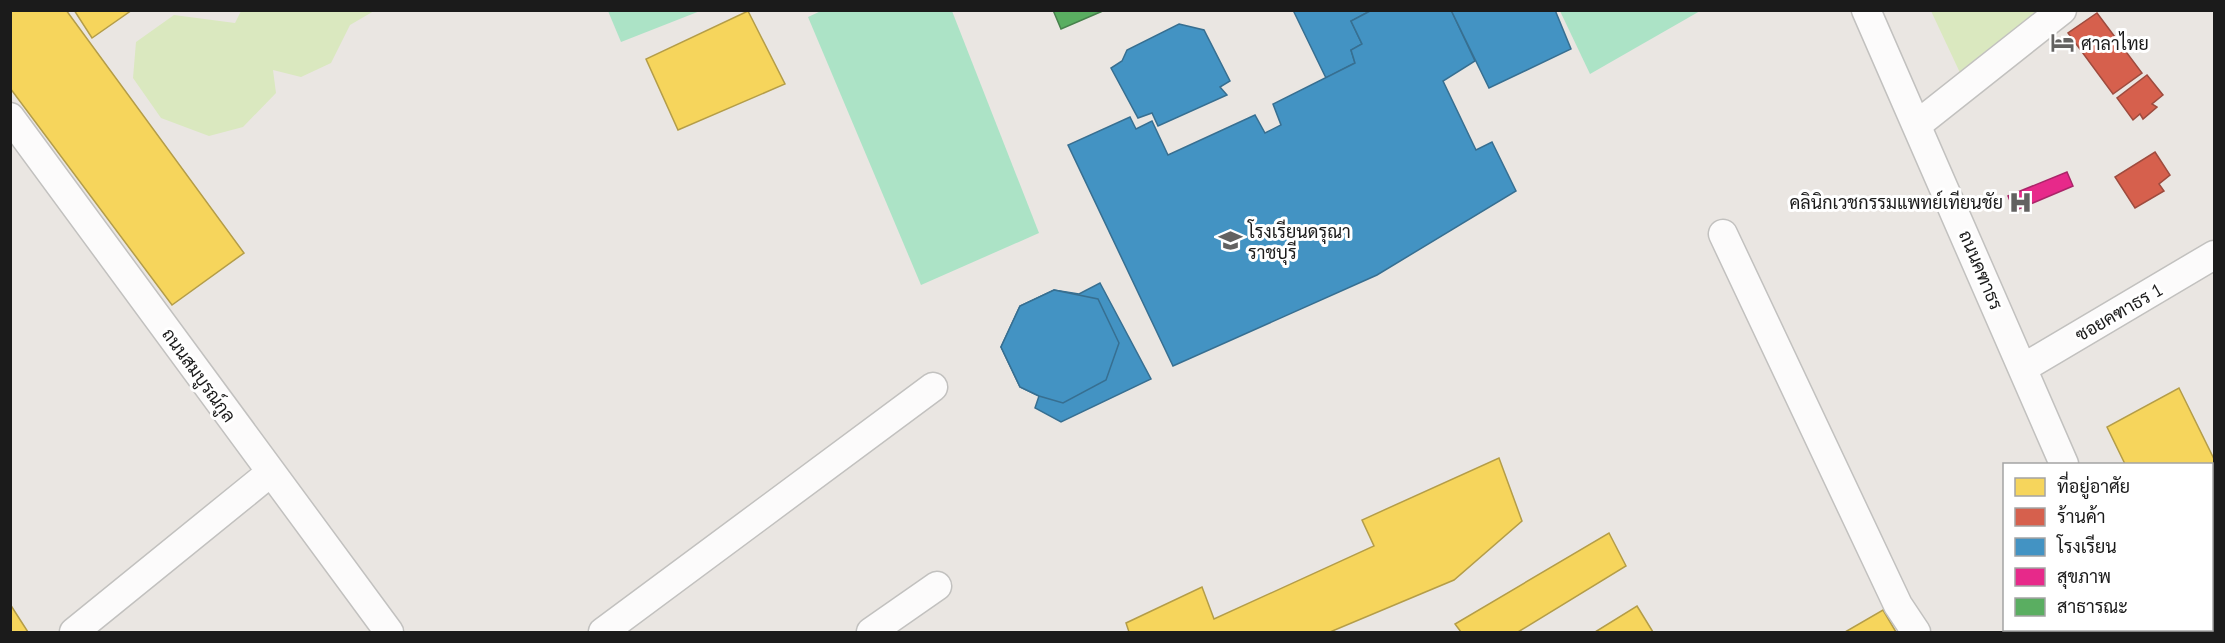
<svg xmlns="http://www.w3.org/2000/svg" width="2225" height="643" font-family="'PT Sans',Sarabun,sans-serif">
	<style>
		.grass { fill: #dae8bf }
		.pitch { fill: #ace3c6 }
		.homes { fill: #f6d55c; stroke: #b49d48; stroke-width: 1.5 }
		.shops { fill: #d6604d; stroke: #9e4b3e; stroke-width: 1.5 }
		.schools { fill: #4393c3; stroke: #376f91; stroke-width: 1.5 }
		.health { fill: #e7298a; stroke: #aa2569; stroke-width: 1.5 }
		.public { fill: #5aae61; stroke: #47824c; stroke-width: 1.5 }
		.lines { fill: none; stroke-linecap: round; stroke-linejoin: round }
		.minor-casing { stroke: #c2c1bf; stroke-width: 31 }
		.minor { stroke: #fcfbfb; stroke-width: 28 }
		.labels { text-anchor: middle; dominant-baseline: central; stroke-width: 6; stroke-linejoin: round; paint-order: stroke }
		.poi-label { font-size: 18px; fill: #1b1b1b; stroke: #fff; text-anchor: start }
		.street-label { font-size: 18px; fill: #1b1b1b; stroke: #fff }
	</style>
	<rect width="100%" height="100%" fill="#eae6e2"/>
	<g class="grass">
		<polygon points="241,11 374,11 350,25 331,63 301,77 273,70 276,93 243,127 209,136 161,118 133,78 136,42 174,15 235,23"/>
		<polygon points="1931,11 2046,11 1962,77"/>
	</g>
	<g class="pitch">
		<polygon points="608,11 700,11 621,42"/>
		<polygon points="821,11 952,11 1039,233 921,285 808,17"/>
		<polygon points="1560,11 1700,11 1590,74"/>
	</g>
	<g class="homes">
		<polygon points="10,10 66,10 244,253 172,305 10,88"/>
		<polygon points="74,10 132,10 92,38"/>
		<polygon points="748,11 785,84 678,130 646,59"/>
		<polygon points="2179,388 2214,459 2214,632 2205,632 2203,630 2212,630 2212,464 2125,464 2107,427"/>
		<polygon points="1499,458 1522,521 1454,580 1330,632 1129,632 1126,623 1202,587 1214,619 1374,546 1362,520"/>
		<polygon points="1609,533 1626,566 1518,632 1461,632 1455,624"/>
		<polygon points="10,604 28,632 10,632"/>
		<polygon points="1637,606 1653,632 1595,632"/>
		<polygon points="1883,610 1896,632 1845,632"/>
	</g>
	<g class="shops">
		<polygon points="2097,13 2142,73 2113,94 2068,33"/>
		<polygon points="2147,75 2163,95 2152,104 2157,107 2143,119 2140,114 2133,120 2117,98"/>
		<polygon points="2155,152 2170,175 2159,184 2164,191 2135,208 2115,177"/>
	</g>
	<g class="schools">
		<polygon points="1293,10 1372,10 1351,21 1362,44 1351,50 1355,63 1326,78"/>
		<polygon points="1372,10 1451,10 1475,61 1443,81 1476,150 1492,142 1516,191 1377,275 1173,366 1068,145 1130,117 1136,129 1152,121 1168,155 1255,115 1265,133 1281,125 1273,104 1355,63 1351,50 1362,44 1351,21"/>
		<polygon points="1451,10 1555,10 1571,49 1489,88"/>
		<polygon points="1179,24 1204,30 1230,81 1220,87 1227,95 1158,126 1152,113 1138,118 1111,68 1122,61 1127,50"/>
		<polygon points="1100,283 1151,379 1061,422 1035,408 1039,396 1020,387 1001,347 1020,306 1054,290 1079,294"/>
		<polygon points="1054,290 1098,299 1119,343 1106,380 1063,403 1039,396 1020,387 1001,347 1020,306"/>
	</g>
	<polygon class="health" points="2067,172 2073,186 2014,211 2008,196"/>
	<polygon class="public" points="1053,10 1105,10 1061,29"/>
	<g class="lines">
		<defs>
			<g id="minor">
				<polyline points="1866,10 2064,464"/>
				<polyline points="10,117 389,632"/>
				<polyline points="1918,124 2062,10"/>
				<polyline points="1723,234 1898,605 1916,632"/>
				<polyline points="2023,368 2214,255"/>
				<polyline points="2134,630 2135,632"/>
				<polyline points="74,632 270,473"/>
				<polyline points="603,632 933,387"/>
				<polyline points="871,632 937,586"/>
			</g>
		</defs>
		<use href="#minor" class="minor-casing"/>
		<use href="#minor" class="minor"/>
	</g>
	<defs>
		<symbol id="hotel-bare" viewBox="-9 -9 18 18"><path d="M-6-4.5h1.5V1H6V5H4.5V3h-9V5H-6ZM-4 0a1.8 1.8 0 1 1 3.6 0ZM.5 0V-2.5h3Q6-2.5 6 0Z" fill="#636261" stroke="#fff" stroke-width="2.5" paint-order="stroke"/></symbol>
		<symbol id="hospital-bare" viewBox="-9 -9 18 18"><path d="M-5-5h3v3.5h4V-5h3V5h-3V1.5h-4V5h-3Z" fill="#636261" stroke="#fff" stroke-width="2.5" paint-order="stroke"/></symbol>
		<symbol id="school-bare" viewBox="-9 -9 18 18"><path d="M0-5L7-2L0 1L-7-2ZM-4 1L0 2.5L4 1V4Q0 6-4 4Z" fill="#636261" stroke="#fff" stroke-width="2.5" paint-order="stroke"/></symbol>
	</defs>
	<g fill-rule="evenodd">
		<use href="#hotel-bare" x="2046" y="26" width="33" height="33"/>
		<use href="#hospital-bare" x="2004" y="186" width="33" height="33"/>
		<use href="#school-bare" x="1214" y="224" width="33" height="33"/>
	</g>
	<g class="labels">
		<g class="poi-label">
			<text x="2081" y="43">ศาลาไทย</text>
			<text x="2003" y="202" text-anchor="end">คลินิกเวชกรรมแพทย์เทียนชัย</text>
			<text x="1248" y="231">โรงเรียนดรุณา<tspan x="1248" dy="21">ราชบุรี</tspan></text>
		</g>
		<g class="street-label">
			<text transform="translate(1981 270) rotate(67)">ถนนคฑาธร</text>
			<text transform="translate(2119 312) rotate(-30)">ซอยคฑาธร 1</text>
			<text transform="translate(199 375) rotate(54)">ถนนสมบูรณ์กูล</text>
		</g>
	</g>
	<rect width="2225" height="643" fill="none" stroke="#1b1b1b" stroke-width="24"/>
	<rect x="2003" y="463" width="210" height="168" fill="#ffffff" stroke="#a4a4a4" stroke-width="1.5"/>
	<rect x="2015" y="478" width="30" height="18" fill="#f6d55c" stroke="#a4a4a4" stroke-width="1.5"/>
	<text x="2057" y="493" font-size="18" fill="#1b1b1b">ที่อยู่อาศัย</text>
	<rect x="2015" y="508" width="30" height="18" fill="#d6604d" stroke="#a4a4a4" stroke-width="1.5"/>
	<text x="2057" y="523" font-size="18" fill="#1b1b1b">ร้านค้า</text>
	<rect x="2015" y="538" width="30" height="18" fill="#4393c3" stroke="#a4a4a4" stroke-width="1.5"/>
	<text x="2057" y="553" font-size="18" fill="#1b1b1b">โรงเรียน</text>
	<rect x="2015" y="568" width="30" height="18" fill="#e7298a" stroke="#a4a4a4" stroke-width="1.5"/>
	<text x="2057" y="583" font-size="18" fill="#1b1b1b">สุขภาพ</text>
	<rect x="2015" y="598" width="30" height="18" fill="#5aae61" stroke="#a4a4a4" stroke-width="1.5"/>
	<text x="2057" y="613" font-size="18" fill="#1b1b1b">สาธารณะ</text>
</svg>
